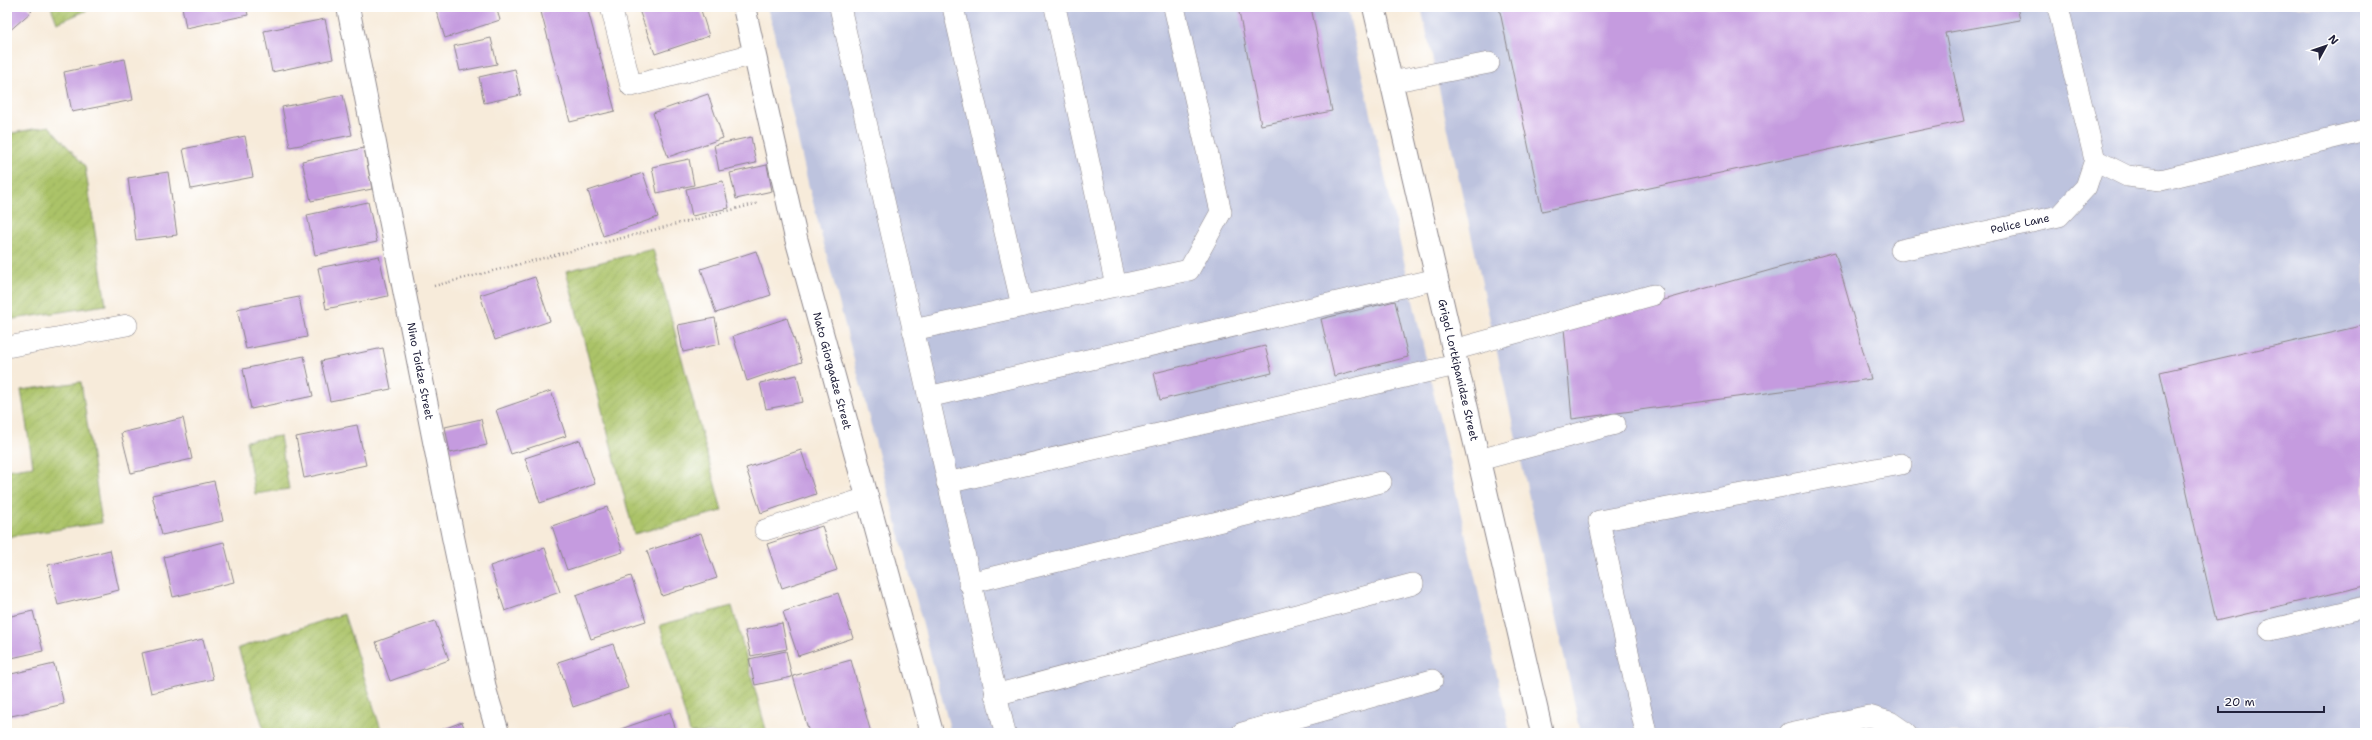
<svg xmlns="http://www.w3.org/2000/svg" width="2372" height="740" font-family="'Shantell Sans',sans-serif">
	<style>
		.industrial { fill: #bdc3de }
		.garden { fill: url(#garden-furrows); stroke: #667252 }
		.building { fill: #c59bdf }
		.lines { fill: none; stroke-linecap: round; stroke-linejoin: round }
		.service-casing { stroke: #8c868a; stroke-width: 22 }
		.minor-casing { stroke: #8c868a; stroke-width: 24 }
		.tertiary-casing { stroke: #8c868a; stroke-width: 24 }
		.path { stroke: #8c868a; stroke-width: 2.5; stroke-dasharray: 1 3; stroke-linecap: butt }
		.service { stroke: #fff; stroke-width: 21 }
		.minor { stroke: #fff; stroke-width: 22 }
		.tertiary { stroke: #fff; stroke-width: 22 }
		.labels { text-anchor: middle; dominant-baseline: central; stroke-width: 3; stroke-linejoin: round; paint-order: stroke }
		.street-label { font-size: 11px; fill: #22223b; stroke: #fff }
	</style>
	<defs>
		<pattern id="garden-furrows" width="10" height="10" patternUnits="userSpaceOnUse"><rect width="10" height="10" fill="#abc368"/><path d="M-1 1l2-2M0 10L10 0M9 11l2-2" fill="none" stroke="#93a75b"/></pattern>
	</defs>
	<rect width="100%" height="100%" fill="#fff"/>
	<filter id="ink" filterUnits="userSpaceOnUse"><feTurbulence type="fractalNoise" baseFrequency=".025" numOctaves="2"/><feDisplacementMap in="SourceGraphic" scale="8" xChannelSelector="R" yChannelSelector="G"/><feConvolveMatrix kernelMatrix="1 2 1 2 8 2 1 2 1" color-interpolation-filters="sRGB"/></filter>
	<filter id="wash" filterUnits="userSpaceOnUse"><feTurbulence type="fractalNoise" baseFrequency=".012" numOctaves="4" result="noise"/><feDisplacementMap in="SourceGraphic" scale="16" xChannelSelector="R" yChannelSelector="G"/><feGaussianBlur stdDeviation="0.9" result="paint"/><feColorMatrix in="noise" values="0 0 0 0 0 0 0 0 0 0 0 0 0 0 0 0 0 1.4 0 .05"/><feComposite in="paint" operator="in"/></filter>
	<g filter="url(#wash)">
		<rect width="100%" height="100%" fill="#f7ebda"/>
		<g class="industrial">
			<polygon points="768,7 1347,7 1510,733 951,733 808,183"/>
			<polygon points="1421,7 2365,7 2365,733 1581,733"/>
		</g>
		<g class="garden">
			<polygon points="51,7 95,7 57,23"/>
			<polygon points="49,126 85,166 106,305 7,320 7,134"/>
			<polygon points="653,249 722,511 634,534 566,271"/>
			<polygon points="81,382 102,523 7,537 7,470 33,466 21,390"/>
			<polygon points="280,436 289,489 255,494 246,441"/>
			<polygon points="732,606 767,733 690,733 660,625"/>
			<polygon points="344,614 382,733 265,733 238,648"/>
		</g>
		<g id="blocks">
			<g class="building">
				<polygon points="7,7 28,7 32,11 7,33"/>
				<polygon points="182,7 246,7 248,15 186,28"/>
				<polygon points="435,7 496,7 500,20 445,38"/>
				<polygon points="561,7 587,7 615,111 570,122 541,12"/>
				<polygon points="648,7 700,7 709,36 655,54 639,10"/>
				<polygon points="1238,7 1311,7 1332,111 1261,125"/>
				<polygon points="1499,7 2017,7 2020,20 1945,33 1964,121 1542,211"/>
				<polygon points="325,19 333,59 272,72 264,31"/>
				<polygon points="491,38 497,64 460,71 454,46"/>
				<polygon points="125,59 133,100 72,112 64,72"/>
				<polygon points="515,69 521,95 484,103 479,77"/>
				<polygon points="708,94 723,138 668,157 653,113"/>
				<polygon points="343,95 352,135 290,147 282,107"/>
				<polygon points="245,136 253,177 191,189 183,149"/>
				<polygon points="751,137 756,163 719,171 714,145"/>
				<polygon points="364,148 372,189 311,201 302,161"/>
				<polygon points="689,159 694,185 657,193 652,167"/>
				<polygon points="767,165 772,191 736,199 730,173"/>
				<polygon points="168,172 177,235 136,240 128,178"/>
				<polygon points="643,173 658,217 603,236 588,191"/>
				<polygon points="723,181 729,208 692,216 686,189"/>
				<polygon points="368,202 377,242 315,255 307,215"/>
				<polygon points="756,251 771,295 716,313 701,269"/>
				<polygon points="1835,252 1871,379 1572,419 1564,328"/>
				<polygon points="379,256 388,296 326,309 318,268"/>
				<polygon points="535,277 550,321 495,340 480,295"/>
				<polygon points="299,297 307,337 246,349 237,309"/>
				<polygon points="1395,301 1408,357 1334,376 1321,319"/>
				<polygon points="715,318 720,344 683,352 678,325"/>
				<polygon points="787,318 802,362 747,381 733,336"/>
				<polygon points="2365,325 2365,586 2216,621 2160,372"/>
				<polygon points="1265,346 1272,373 1160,400 1154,373"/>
				<polygon points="383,348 391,389 330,401 321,361"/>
				<polygon points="304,356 313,396 251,409 243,369"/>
				<polygon points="797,375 803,402 766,409 760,383"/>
				<polygon points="551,391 566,436 511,454 496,410"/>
				<polygon points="183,418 192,459 131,473 121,433"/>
				<polygon points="481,419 487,445 450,453 445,427"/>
				<polygon points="357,425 366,465 304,478 296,437"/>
				<polygon points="580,440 595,484 540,503 525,458"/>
				<polygon points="801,450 816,494 761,513 746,468"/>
				<polygon points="214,481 223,521 162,535 152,495"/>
				<polygon points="607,507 623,552 567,570 552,526"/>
				<polygon points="822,526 837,570 782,588 767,544"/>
				<polygon points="701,533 717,578 662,596 647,551"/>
				<polygon points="224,542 234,582 173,597 164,557"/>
				<polygon points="545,548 560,592 505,611 490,566"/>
				<polygon points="110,550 119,590 58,605 48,565"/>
				<polygon points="631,576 646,621 591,639 576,595"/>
				<polygon points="838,593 853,638 798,656 783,612"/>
				<polygon points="33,611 43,651 7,659 7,617"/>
				<polygon points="435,621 449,660 390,681 376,642"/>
				<polygon points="782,623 787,649 751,656 745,631"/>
				<polygon points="203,639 213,679 151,693 142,653"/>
				<polygon points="613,644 628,688 573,707 558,662"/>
				<polygon points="786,651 792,677 755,685 749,659"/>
				<polygon points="851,660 871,733 809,733 793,676"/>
				<polygon points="54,664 64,704 7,717 7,675"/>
				<polygon points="670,712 677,733 616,733 615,731"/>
				<polygon points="462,722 466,733 433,733"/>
			</g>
		</g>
	</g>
	<g filter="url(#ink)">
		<use href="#blocks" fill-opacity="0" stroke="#8c868a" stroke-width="1"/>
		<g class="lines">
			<defs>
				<g id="service">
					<polyline points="611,7 631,86 754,54"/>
					<polyline points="840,7 1005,733"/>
					<polyline points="953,7 1022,306"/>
					<polyline points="1055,7 1116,286"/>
					<polyline points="1391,82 1489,63"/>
					<polyline points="2095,160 2127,176 2161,180 2365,130"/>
					<polyline points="1901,250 2059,216 2086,187 2095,160 2058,7"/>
					<polyline points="913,330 1189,270 1221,212 1174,7"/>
					<polyline points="7,347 127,325"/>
					<polyline points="1453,350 1653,295"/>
					<polyline points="928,397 1437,279"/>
					<polyline points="1479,460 1615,424"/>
					<polyline points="947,483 1456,365"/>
					<polyline points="765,530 867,498"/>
					<polyline points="969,583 1381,482"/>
					<polyline points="2270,630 2365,607"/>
					<polyline points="995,695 1413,584"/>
					<polyline points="1242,733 1432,680"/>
					<polyline points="1646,733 1599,521 1901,464"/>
					<polyline points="1790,733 1869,716 1890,722 1906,733"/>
				</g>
				<g id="minor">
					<polyline points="348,7 453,537 486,693 498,733"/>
					<polyline points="744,7 796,238 932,733"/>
				</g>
				<polyline id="tertiary" points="1374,7 1542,733"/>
			</defs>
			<use href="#service" class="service-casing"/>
			<use href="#minor" class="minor-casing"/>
			<use href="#tertiary" class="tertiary-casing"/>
			<polyline class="path" points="434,286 759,203"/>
			<use href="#service" class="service"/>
			<use href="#minor" class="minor"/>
			<use href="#tertiary" class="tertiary"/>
		</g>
	</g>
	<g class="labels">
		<g class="street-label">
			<text transform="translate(2020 224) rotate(-12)">Police Lane</text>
			<text transform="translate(1458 370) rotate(77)">Grigol Lortkipanidze Street</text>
			<text transform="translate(420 371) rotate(79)">Nino Toidze Street</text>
			<text transform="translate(832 371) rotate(75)">Nato Giorgadze Street</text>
		</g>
	</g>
	<rect width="2372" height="740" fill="none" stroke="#fff" stroke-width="24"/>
	<g transform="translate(2326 46) rotate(50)" stroke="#ffffff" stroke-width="3" paint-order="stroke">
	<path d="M0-3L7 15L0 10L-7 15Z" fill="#22223b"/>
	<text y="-6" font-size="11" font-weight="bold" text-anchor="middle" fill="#22223b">N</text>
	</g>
	<path d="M2218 706v6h106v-6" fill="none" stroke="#22223b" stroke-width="2"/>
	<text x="2224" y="706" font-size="12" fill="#22223b" stroke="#ffffff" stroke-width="3" paint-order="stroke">20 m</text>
</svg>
